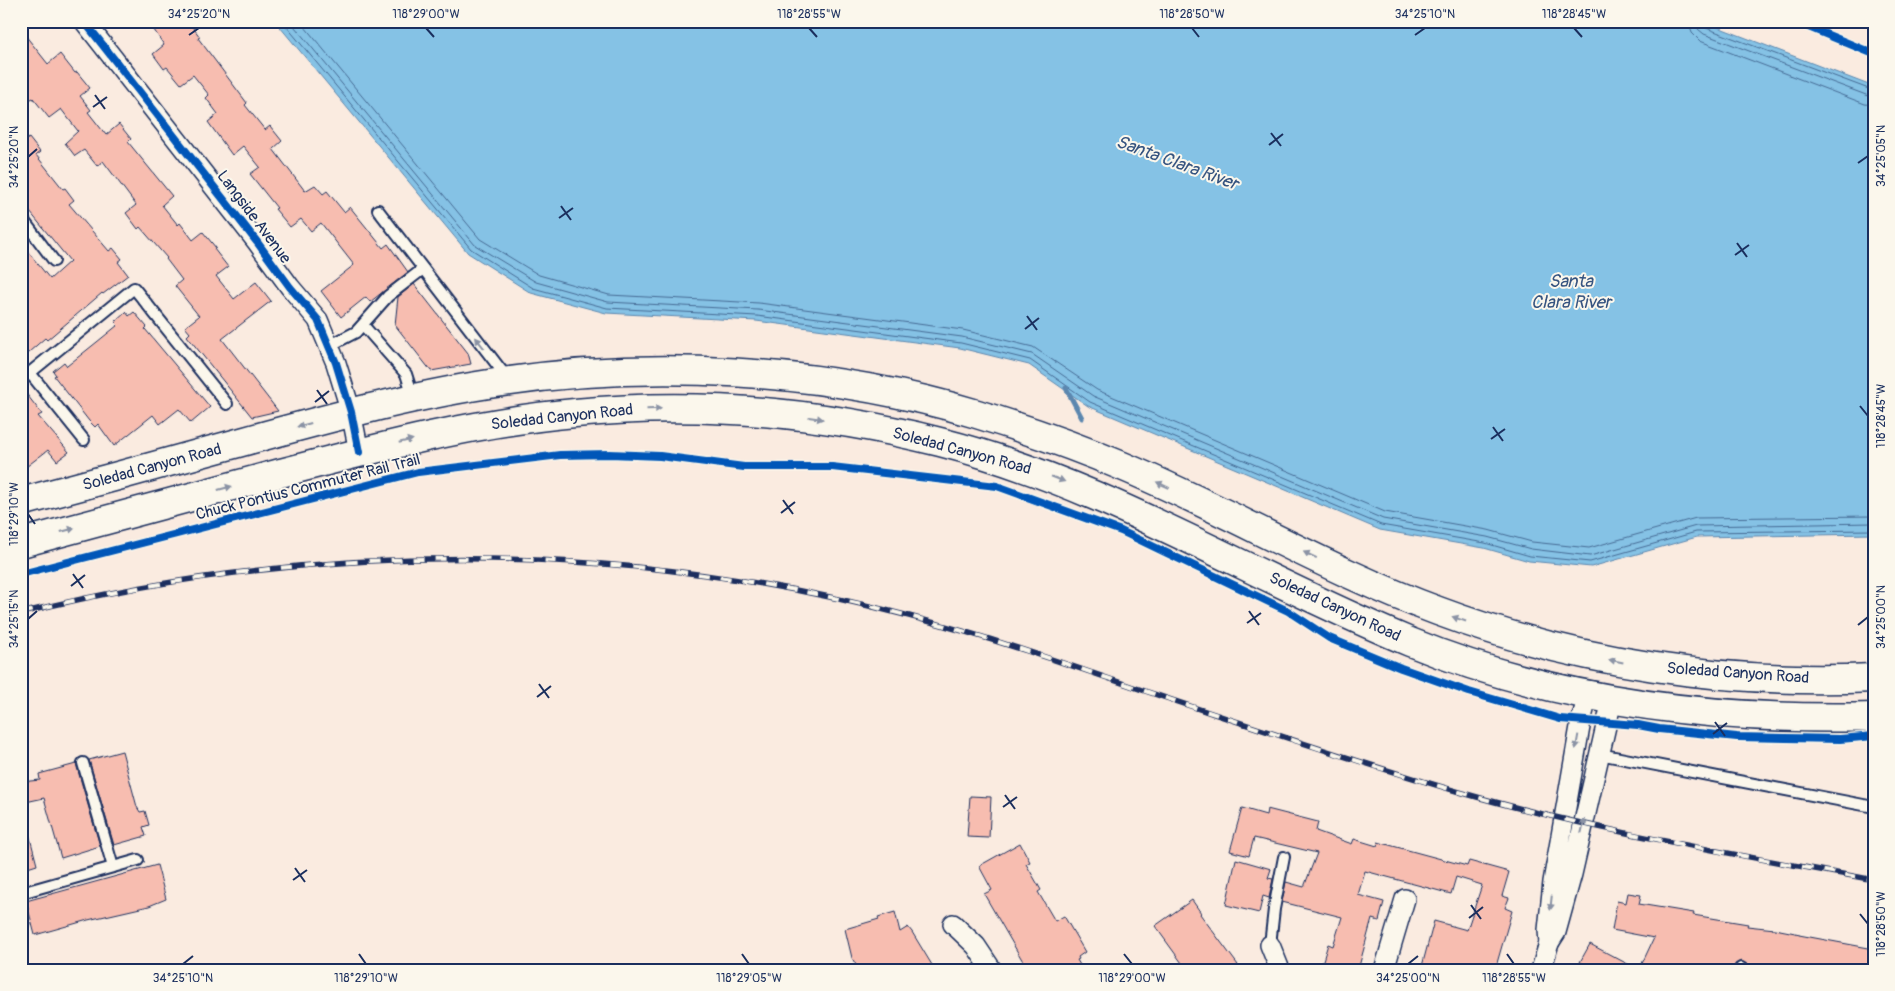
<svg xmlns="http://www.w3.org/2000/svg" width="1895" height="991" font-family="Pangolin,sans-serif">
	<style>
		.water { fill: #85c2e5; stroke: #5b87af }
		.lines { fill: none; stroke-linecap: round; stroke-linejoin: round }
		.shore { stroke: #456a94; stroke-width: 1 }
		.stream { stroke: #5b87af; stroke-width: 5 }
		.building { fill: #f7bdb0; stroke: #1b2f5e }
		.service-casing { stroke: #1b2f5e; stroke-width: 14 }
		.minor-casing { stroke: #1b2f5e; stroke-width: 22 }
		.primary-casing { stroke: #1b2f5e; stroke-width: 31 }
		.service { stroke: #fbf7ec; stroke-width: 10 }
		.minor { stroke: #fbf7ec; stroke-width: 19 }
		.primary { stroke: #fbf7ec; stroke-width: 28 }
		.rail-casing { stroke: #1b2f5e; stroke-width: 5.5 }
		.rail { stroke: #fbf7ec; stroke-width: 4; stroke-dasharray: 11; stroke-linecap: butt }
		.cycleway-casing { stroke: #fbf7ec; stroke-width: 11 }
		.cycleway { stroke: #0057b8; stroke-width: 8 }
		.oneway { fill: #8b93a5 }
		.ticks { fill: none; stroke: #1b2f5e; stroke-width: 2 }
		.labels { text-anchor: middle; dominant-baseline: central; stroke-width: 4; stroke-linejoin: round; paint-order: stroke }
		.street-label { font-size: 16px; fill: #1b2f5e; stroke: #fbf7ec }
		.water-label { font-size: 18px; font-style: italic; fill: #365480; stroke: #fbf7ec }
		.neatline { fill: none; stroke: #1b2f5e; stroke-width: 2 }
		.ticks-label { font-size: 12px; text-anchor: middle; fill: #1b2f5e }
	</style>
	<rect width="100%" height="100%" fill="#faebe0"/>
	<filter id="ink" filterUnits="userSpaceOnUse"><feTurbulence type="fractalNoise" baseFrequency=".02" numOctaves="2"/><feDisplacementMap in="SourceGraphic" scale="10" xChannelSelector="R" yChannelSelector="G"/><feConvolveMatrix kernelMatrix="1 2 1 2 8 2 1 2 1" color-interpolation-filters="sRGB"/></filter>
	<g filter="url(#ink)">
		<polygon class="water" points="275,21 1702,21 1874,87 1874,534 1697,537 1591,567 1529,561 1484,548 1380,530 1088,406 1029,365 960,348 756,321 606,313 531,293 468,253"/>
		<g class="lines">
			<g class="shore">
				<polyline points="282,21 471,249 533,288 607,308 757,316 961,343 1030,360 1090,402 1381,525 1485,543 1530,556 1590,562 1696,532 1874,530"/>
				<polyline points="290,21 475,245 536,282 608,302 758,310 962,337 1032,354 1093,396 1383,519 1487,537 1531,549 1590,556 1696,526 1874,523"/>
				<polyline points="300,21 480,239 539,275 609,295 759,303 963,330 1033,347 1097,390 1385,512 1488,530 1532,542 1589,548 1696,518 1874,516"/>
				<polyline points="1689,21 1692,33 1700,41 1865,104 1874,105"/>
				<polyline points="1696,21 1698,29 1704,34 1874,98"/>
				<polyline points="1703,21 1703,25 1706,28 1874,91"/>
			</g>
			<polyline class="stream" points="1066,388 1082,418"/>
		</g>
		<g class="building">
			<polygon points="148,21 188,21 200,37 198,38 247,103 245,105 265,130 270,126 282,141 273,149 305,191 315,185 323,194 327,191 344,212 350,207 383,248 388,244 408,272 370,302 366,297 341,317 321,291 354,265 321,223 311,231 301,219 290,227 275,209 277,208 250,174 260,167 243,146 232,155 208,122 218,114 206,98 209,95 193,75 181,84 167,67 164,69 153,54 164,45"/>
			<polygon points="21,30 48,64 60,54 75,73 77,72 90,88 80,96 91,110 88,112 106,135 119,124 131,139 128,142 172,196 162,205 178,225 180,223 193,240 203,232 216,248 214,249 228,267 216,276 234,299 256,282 271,301 222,339 278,411 252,417 187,336 190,333 185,327 199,316 175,286 182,280 166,259 167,258 140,227 138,229 126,213 136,205 103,161 97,166 84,150 75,156 65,143 78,131 61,109 49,118 33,98 29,100 21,90"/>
			<polygon points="29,138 40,152 36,155 63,189 65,188 74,200 69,204 109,251 113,248 122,259 118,262 128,275 103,294 102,293 47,340 45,338 21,359 21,243 50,279 70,261 21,201 21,144"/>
			<polygon points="414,284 468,353 471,364 431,371 395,325 398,297"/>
			<polygon points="126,312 129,316 134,312 147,327 145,329 210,407 191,423 179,409 160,424 153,415 114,446 98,424 95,427 89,421 54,376 56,375 53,371 64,362 67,366 97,342 118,325 115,322"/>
			<polygon points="21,387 42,414 38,416 69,452 57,461 48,450 26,467 21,460"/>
			<polygon points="122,751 137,807 140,812 145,811 149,825 143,827 146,836 114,845 89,760"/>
			<polygon points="76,764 100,846 61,858 44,798 21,803 21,782 40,780 39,774"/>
			<polygon points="970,796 991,797 989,838 967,837"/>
			<polygon points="1242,808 1266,815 1267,809 1318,822 1316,831 1352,844 1354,839 1377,846 1378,842 1467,866 1469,861 1509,872 1502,896 1509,898 1505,908 1512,911 1495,970 1421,970 1434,921 1467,930 1482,885 1456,877 1451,894 1365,871 1358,895 1384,902 1379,921 1372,919 1358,970 1330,970 1321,967 1328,944 1333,946 1342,917 1282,902 1286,882 1304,887 1317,853 1254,838 1249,856 1230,851"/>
			<polygon points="21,822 26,822 37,865 21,870"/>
			<polygon points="1020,843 1030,862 1026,864 1041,890 1038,892 1055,921 1064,916 1085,952 1078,957 1079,959 1077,960 1083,970 1028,970 984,894 992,890 979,866"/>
			<polygon points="1236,859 1271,869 1268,878 1273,879 1269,898 1263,896 1259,913 1226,905"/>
			<polygon points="157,865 166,899 149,906 88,920 35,935 26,901"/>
			<polygon points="1628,893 1641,895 1639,904 1694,913 1693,915 1748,924 1747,926 1775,929 1800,934 1799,935 1874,949 1874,970 1748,970 1747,964 1741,961 1735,964 1734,970 1583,970 1586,965 1580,962 1590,944 1639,970 1654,938 1612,930 1617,901 1626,903"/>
			<polygon points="1192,900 1201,913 1200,914 1238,965 1231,970 1187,970 1155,926"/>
			<polygon points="895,912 900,932 908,927 912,932 935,970 859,970 852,958 845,929 879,919 878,917"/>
		</g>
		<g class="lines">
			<defs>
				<g id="service">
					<polyline points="378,210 508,379"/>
					<polyline points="21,217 54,261"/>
					<polyline points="363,325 406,374 413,396"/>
					<polyline points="329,346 356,332 388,296 423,269"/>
					<polyline points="30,373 84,440"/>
					<polyline points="21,380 134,288 227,404"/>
					<polyline points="1599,754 1874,807"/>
					<polyline points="83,763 113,867"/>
					<polyline points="21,893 138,860"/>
					<polyline points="1270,945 1274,909 1284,857"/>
					<polyline points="1741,970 1741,968"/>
				</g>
				<g id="minor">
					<polyline points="84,21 257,242 290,287 318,320 336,363 351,412 359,452"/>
					<polyline points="1588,695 1581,721 1553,882 1548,930 1549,943 1556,932 1572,874 1612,700"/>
					<polyline points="953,924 976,946 992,970"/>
					<polyline points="1270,945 1280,970"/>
					<polyline points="1384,970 1405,899"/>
					<polyline points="1541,970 1549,943"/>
				</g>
				<g id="primary">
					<path d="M21,502C96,482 170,462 245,441C325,419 406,397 489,384C647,359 824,368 977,414C1026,429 1075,446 1122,466C1229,511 1329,571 1438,611C1577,663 1726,685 1874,678"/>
					<path d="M21,543C105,520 189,498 273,475C373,449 473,422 575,413C697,401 821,412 940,442C1106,484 1252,577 1410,642C1557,702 1716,721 1874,717"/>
				</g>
			</defs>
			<use href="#service" class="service-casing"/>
			<use href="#minor" class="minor-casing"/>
			<use href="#primary" class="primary-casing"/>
			<use href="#service" class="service"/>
			<use href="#minor" class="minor"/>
			<use href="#primary" class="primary"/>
			<defs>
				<path id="rail" d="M21,613C311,541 619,539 909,616C989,637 1067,664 1145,691C1251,726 1356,762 1463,793C1598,832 1736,854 1874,880"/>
			</defs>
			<use href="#rail" class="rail-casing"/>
			<use href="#rail" class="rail"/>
			<defs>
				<g id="cycleway">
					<polyline points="84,21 257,242 290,287 318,320 336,363 351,412 359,452"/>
					<polyline points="1794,21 1874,54"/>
					<polyline points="21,574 418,472 560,455 610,454 660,456 744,467 832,467 997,486 1121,531 1288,611 1329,638 1401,668 1469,692 1560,719 1638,725 1659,729 1737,737 1840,739 1874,736"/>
				</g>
			</defs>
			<use href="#cycleway" class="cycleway-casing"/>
			<use href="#cycleway" class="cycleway"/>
		</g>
		<defs><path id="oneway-solid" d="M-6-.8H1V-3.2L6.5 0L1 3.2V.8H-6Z" transform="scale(1.25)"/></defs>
		<g class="oneway">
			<use href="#oneway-solid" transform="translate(480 343) rotate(-128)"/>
			<use href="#oneway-solid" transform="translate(654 409) rotate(-1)"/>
			<use href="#oneway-solid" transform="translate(816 418) rotate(8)"/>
			<use href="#oneway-solid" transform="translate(304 425) rotate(165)"/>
			<use href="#oneway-solid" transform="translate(406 441) rotate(-13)"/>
			<use href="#oneway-solid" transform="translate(1058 479) rotate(21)"/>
			<use href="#oneway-solid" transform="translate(1163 485) rotate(-155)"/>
			<use href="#oneway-solid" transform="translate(225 488) rotate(-15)"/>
			<use href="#oneway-solid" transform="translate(68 530) rotate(-15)"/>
			<use href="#oneway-solid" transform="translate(1310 555) rotate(-155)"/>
			<use href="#oneway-solid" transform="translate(1459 619) rotate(-161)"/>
			<use href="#oneway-solid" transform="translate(1616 661) rotate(-169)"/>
			<use href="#oneway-solid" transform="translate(1577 742) rotate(100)"/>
			<use href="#oneway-solid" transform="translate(1583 826) rotate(-77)"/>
			<use href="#oneway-solid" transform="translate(1551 903) rotate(96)"/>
		</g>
	</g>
	<path class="ticks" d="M426,28L434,37M809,28L817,37M1192,28L1199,37M1574,28L1582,37M189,35L199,28M1415,35L1425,28M95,95L105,109M93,107L107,97M1271,133L1281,146M1269,145L1283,134M28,157L37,149M1858,163L1868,156M561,206L571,220M559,218L573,208M1737,243L1747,257M1735,255L1749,245M1027,316L1037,330M1025,329L1039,318M317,390L327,404M315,402L329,391M1860,406L1868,416M1493,427L1503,441M1491,439L1505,429M783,500L793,514M781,513L795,502M28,514L35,524M73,574L83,588M71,586L85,575M1249,611L1259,625M28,619L37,611M1247,623L1261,613M1858,625L1868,617M539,684L549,698M537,697L551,686M1715,722L1725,736M1713,734L1727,723M1005,795L1015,809M1003,807L1017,797M295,868L305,882M293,880L307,870M1471,905L1481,919M1860,914L1868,924M1469,918L1483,907M359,954L366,964M742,954L749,964M1124,954L1132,964M1507,954L1514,964M183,964L193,956M1408,964L1418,956"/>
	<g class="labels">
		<g class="street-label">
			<text transform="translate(254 217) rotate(53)">Langside Avenue</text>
			<text transform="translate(562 417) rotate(-6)">Soledad Canyon Road</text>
			<text transform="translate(962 451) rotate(15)">Soledad Canyon Road</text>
			<text transform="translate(152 467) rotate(-15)">Soledad Canyon Road</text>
			<text transform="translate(308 487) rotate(-14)">Chuck Pontius Commuter Rail Trail</text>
			<text transform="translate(1335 607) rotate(25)">Soledad Canyon Road</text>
			<text transform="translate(1738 673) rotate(4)">Soledad Canyon Road</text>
		</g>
		<g class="water-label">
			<text transform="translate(1177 163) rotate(20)">Santa Clara River</text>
			<text x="1571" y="281">Santa<tspan x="1571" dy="21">Clara River</tspan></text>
		</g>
	</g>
	<rect width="1895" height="991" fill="none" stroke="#fbf7ec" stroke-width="55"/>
	<rect x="28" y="28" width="1840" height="936" class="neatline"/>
	<g class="ticks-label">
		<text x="199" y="18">34°25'20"N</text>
		<text x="426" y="18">118°29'00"W</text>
		<text x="809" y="18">118°28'55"W</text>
		<text x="1192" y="18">118°28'50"W</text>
		<text x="1425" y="18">34°25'10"N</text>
		<text x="1574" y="18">118°28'45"W</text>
		<text transform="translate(1881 156) rotate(-90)" y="4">34°25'05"N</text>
		<text transform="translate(14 157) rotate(-90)" y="4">34°25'20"N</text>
		<text transform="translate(1881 416) rotate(-90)" y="4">118°28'45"W</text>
		<text transform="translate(14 514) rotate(-90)" y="4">118°29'10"W</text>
		<text transform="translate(1881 617) rotate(-90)" y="4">34°25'00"N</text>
		<text transform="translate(14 619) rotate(-90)" y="4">34°25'15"N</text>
		<text transform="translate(1881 924) rotate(-90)" y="4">118°28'50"W</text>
		<text x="183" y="982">34°25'10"N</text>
		<text x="366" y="982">118°29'10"W</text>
		<text x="749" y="982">118°29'05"W</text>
		<text x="1132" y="982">118°29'00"W</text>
		<text x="1408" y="982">34°25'00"N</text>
		<text x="1514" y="982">118°28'55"W</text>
	</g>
</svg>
